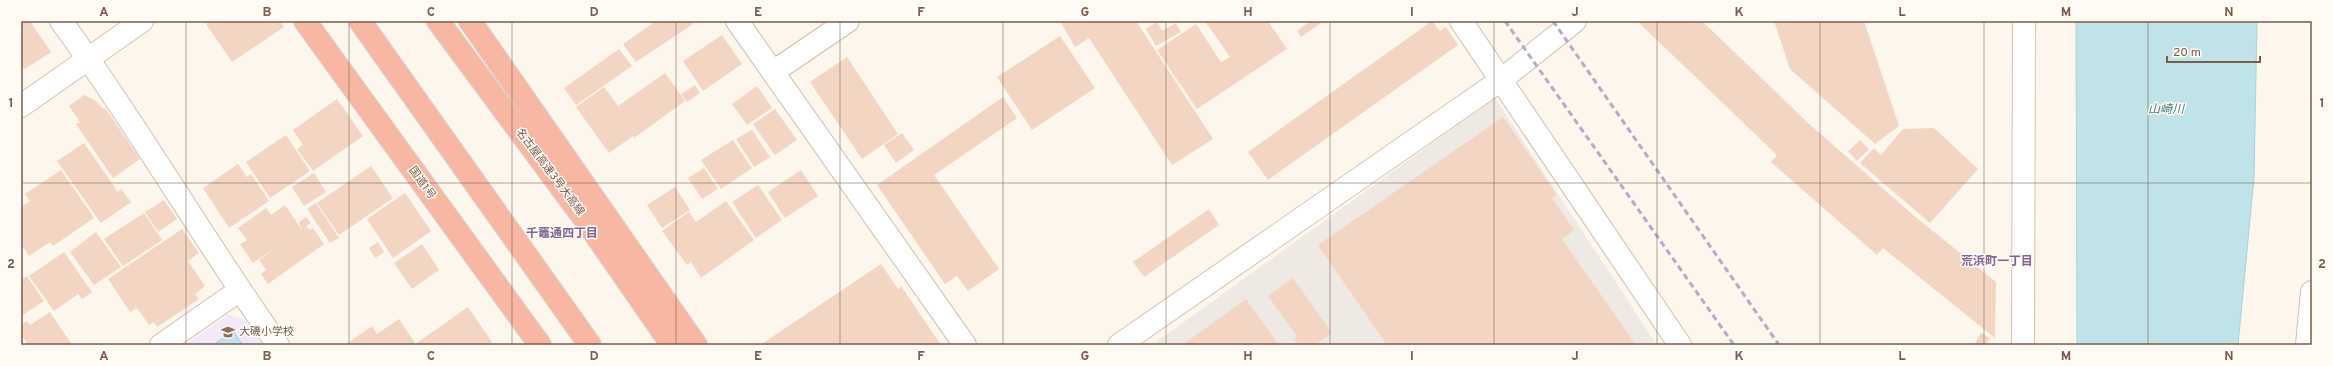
<svg xmlns="http://www.w3.org/2000/svg" width="2333" height="366" font-family="Overpass,'Noto Sans JP',sans-serif">
	<style>
		.industrial { fill: #efe9e4 }
		.education { fill: #f3e8fa }
		.water { fill: #bfe3e8; stroke: #a5d3da }
		.building { fill: #f3d5c3 }
		.lines { fill: none; stroke-linecap: round; stroke-linejoin: round }
		.street-casing { stroke: #d1beb0; stroke-width: 24 }
		.secondary-casing { stroke: #d6c0b0; stroke-width: 24 }
		.highway-casing { stroke: #dad1cd; stroke-width: 24 }
		.street { stroke: #fff; stroke-width: 22 }
		.secondary { stroke: #fff; stroke-width: 22 }
		.highway { stroke: #f7b7a3; stroke-width: 22 }
		.rail { stroke: #b9a8c9; stroke-width: 3; stroke-dasharray: 6 4; stroke-linecap: butt }
		.grid { fill: none; stroke: #7a5c4d; stroke-width: 1; stroke-opacity: 0.55 }
		.labels { text-anchor: middle; dominant-baseline: central; stroke-width: 3; stroke-linejoin: round; paint-order: stroke }
		.street-label { font-size: 11px; fill: #7a5c4d; stroke: #fffaf3 }
		.education-label { font-size: 11px; fill: #785e54; stroke: #fffaf3; text-anchor: start }
		.water-label { font-size: 12px; font-style: italic; fill: #437c86; stroke: #fffaf3 }
		.neighbourhood-label { font-size: 12px; font-weight: bold; fill: #846695; stroke: #fffaf3 }
		.neatline { fill: none; stroke: #7a5c4d; stroke-width: 1.5 }
		.grid-label { font-size: 13px; text-anchor: middle; font-weight: bold; fill: #7a5c4d }
	</style>
	<rect width="100%" height="100%" fill="#fdf6ec"/>
	<polygon class="industrial" points="1495,98 1657,345 1152,345"/>
	<polygon class="education" points="228,315 244,319 262,345 185,345"/>
	<g class="water">
		<polygon points="2076,21 2257,21 2254,177 2238,345 2077,345"/>
		<polygon points="233,331 243,345 213,345"/>
	</g>
	<g class="building">
		<polygon points="21,21 30,21 51,52 25,69 21,64"/>
		<polygon points="211,21 280,21 284,27 232,62 206,24"/>
		<polygon points="656,21 691,21 693,24 636,62 623,44"/>
		<polygon points="1060,21 1073,21 1069,24 1075,21 1136,21 1213,139 1172,165 1089,38 1075,47"/>
		<polygon points="1205,21 1268,21 1287,49 1197,109 1157,50 1196,24 1221,62 1230,57"/>
		<polygon points="1310,21 1324,21 1301,37 1297,31"/>
		<polygon points="1432,21 1440,31 1446,27 1458,45 1268,180 1248,152"/>
		<polygon points="1637,21 1702,21 1807,122 1912,214 1996,282 1995,338 1883,248 1877,255 1771,162 1777,155"/>
		<polygon points="1774,21 1864,21 1899,126 1875,144 1790,69"/>
		<polygon points="1157,22 1162,31 1176,23 1181,32 1156,46 1146,29"/>
		<polygon points="722,35 742,64 703,91 683,61"/>
		<polygon points="1060,36 1095,88 1032,130 997,77"/>
		<polygon points="619,49 632,66 576,105 564,88"/>
		<polygon points="847,57 898,134 862,159 810,82"/>
		<polygon points="665,73 685,101 634,138 633,136 609,153 576,107 604,87 618,106"/>
		<polygon points="695,85 700,93 687,102 681,94"/>
		<polygon points="757,86 772,108 747,125 732,104"/>
		<polygon points="84,95 96,101 103,109 105,108 140,159 113,178 76,124 80,122 69,106"/>
		<polygon points="1003,97 1017,118 934,175 999,269 968,291 957,276 945,284 877,185"/>
		<polygon points="337,99 363,136 313,171 297,149 303,145 293,130"/>
		<polygon points="775,109 797,140 775,155 753,124"/>
		<polygon points="1503,117 1557,195 1552,198 1574,230 1562,239 1636,345 1387,345 1318,245"/>
		<polygon points="1934,128 1978,169 1930,223 1860,163 1874,148 1881,155 1903,129"/>
		<polygon points="752,130 770,157 754,167 736,139"/>
		<polygon points="902,133 914,150 896,163 884,145"/>
		<polygon points="286,135 310,171 270,198 246,162"/>
		<polygon points="733,140 752,168 721,189 701,160"/>
		<polygon points="1860,140 1869,149 1857,161 1848,151"/>
		<polygon points="84,143 118,192 121,189 131,202 101,223 57,161"/>
		<polygon points="238,164 247,177 251,174 269,201 229,228 203,188"/>
		<polygon points="371,166 393,198 339,235 317,203"/>
		<polygon points="704,168 718,189 702,199 688,178"/>
		<polygon points="61,170 94,218 53,246 50,242 29,256 21,244 21,207 30,201 25,194"/>
		<polygon points="801,170 818,196 785,218 768,192"/>
		<polygon points="314,173 326,192 304,206 292,187"/>
		<polygon points="758,185 782,220 756,238 732,202"/>
		<polygon points="675,187 690,210 662,228 647,205"/>
		<polygon points="405,193 431,231 393,258 367,219"/>
		<polygon points="164,200 177,219 158,232 145,212"/>
		<polygon points="726,201 754,240 701,278 691,262 687,265 662,231 689,212 696,222"/>
		<polygon points="316,203 339,238 330,243 307,209"/>
		<polygon points="285,205 302,230 299,222 306,217 311,223 306,226 310,230 313,228 324,244 268,284 261,274 266,270 259,260 284,242 253,263 240,244 247,240 238,228 266,208 271,215"/>
		<polygon points="1209,209 1219,225 1144,277 1133,262"/>
		<polygon points="144,213 162,240 123,266 104,239"/>
		<polygon points="182,229 199,253 188,261 205,286 195,294 199,299 157,327 154,322 149,325 137,308 130,312 108,279"/>
		<polygon points="96,232 121,267 94,285 70,252"/>
		<polygon points="378,242 384,252 375,258 369,248"/>
		<polygon points="422,244 439,270 412,289 394,263"/>
		<polygon points="64,252 92,292 82,299 78,294 54,311 29,276"/>
		<polygon points="881,264 898,289 901,286 941,345 760,345"/>
		<polygon points="27,276 44,301 21,316 21,280"/>
		<polygon points="1293,278 1332,333 1315,345 1299,345 1294,339 1297,336 1268,296"/>
		<polygon points="1246,299 1279,345 1182,345"/>
		<polygon points="468,307 492,342 488,345 414,345"/>
		<polygon points="50,312 72,345 28,345 21,334 21,325 27,321 30,325"/>
		<polygon points="399,319 415,343 411,345 345,345 372,326 377,334"/>
		<polygon points="1981,333 1990,338 1986,345 1974,345"/>
	</g>
	<g class="lines">
		<defs>
			<g id="street">
				<path d="M61,21C138,126 203,239 278,345"/>
				<polyline points="737,21 965,345"/>
				<polyline points="1461,21 1680,345"/>
				<polyline points="773,72 848,21"/>
				<polyline points="161,345 240,290"/>
				<polyline points="2307,345 2312,292"/>
			</g>
			<g id="secondary">
				<polyline points="21,106 142,21"/>
				<polyline points="1119,345 1501,80 1575,21"/>
				<polyline points="2023,345 2024,21"/>
			</g>
			<g id="highway">
				<polyline points="305,21 540,345"/>
				<polyline points="360,21 590,345"/>
				<polyline points="438,21 586,221 672,345"/>
				<polyline points="470,21 696,345"/>
			</g>
		</defs>
		<use href="#street" class="street-casing"/>
		<use href="#secondary" class="secondary-casing"/>
		<use href="#highway" class="highway-casing"/>
		<use href="#street" class="street"/>
		<use href="#secondary" class="secondary"/>
		<use href="#highway" class="highway"/>
		<g class="rail">
			<polyline points="1505,21 1734,345"/>
			<polyline points="1553,21 1779,345"/>
		</g>
	</g>
	<path class="grid" d="M186,21V345M349,21V345M512,21V345M676,21V345M840,21V345M1003,21V345M1166,21V345M1330,21V345M1494,21V345M1657,21V345M1820,21V345M1984,21V345M2148,21V345M21,183H2312"/>
	<defs>
		<symbol id="school-bare" viewBox="-9 -9 18 18"><path d="M0-5L7-2L0 1L-7-2ZM-4 1L0 2.5L4 1V4Q0 6-4 4Z" fill="#8d6e63" stroke="#fffaf3" stroke-width="2.5" paint-order="stroke"/></symbol>
	</defs>
	<g fill-rule="evenodd">
		<use href="#school-bare" x="218" y="322" width="20" height="20"/>
	</g>
	<g class="labels">
		<g class="street-label">
			<text transform="translate(550 172) rotate(53)">名古屋高速3号大高線</text>
			<text transform="translate(422 183) rotate(54)">国道1号</text>
		</g>
		<g class="education-label">
			<text x="239" y="332">大磯小学校</text>
		</g>
		<g class="water-label">
			<text x="2166" y="110">山崎川</text>
		</g>
		<g class="neighbourhood-label">
			<text x="562" y="234">千竈通四丁目</text>
			<text x="1997" y="262">荒浜町一丁目</text>
		</g>
	</g>
	<rect width="2333" height="366" fill="none" stroke="#fffaf3" stroke-width="44"/>
	<path d="M2167 56v6h93v-6" fill="none" stroke="#7a5c4d" stroke-width="2"/>
	<text x="2173" y="56" font-size="12" fill="#7a5c4d" stroke="#fffaf3" stroke-width="3" paint-order="stroke">20 m</text>
	<rect x="22" y="22" width="2289" height="322" class="neatline"/>
	<g class="grid-label">
		<text x="104" y="16">A</text>
		<text x="267" y="16">B</text>
		<text x="431" y="16">C</text>
		<text x="594" y="16">D</text>
		<text x="758" y="16">E</text>
		<text x="921" y="16">F</text>
		<text x="1085" y="16">G</text>
		<text x="1248" y="16">H</text>
		<text x="1412" y="16">I</text>
		<text x="1575" y="16">J</text>
		<text x="1739" y="16">K</text>
		<text x="1902" y="16">L</text>
		<text x="2066" y="16">M</text>
		<text x="2229" y="16">N</text>
		<text x="11" y="107">1</text>
		<text x="2322" y="107">1</text>
		<text x="11" y="268">2</text>
		<text x="2322" y="268">2</text>
		<text x="104" y="360">A</text>
		<text x="267" y="360">B</text>
		<text x="431" y="360">C</text>
		<text x="594" y="360">D</text>
		<text x="758" y="360">E</text>
		<text x="921" y="360">F</text>
		<text x="1085" y="360">G</text>
		<text x="1248" y="360">H</text>
		<text x="1412" y="360">I</text>
		<text x="1575" y="360">J</text>
		<text x="1739" y="360">K</text>
		<text x="1902" y="360">L</text>
		<text x="2066" y="360">M</text>
		<text x="2229" y="360">N</text>
	</g>
</svg>
